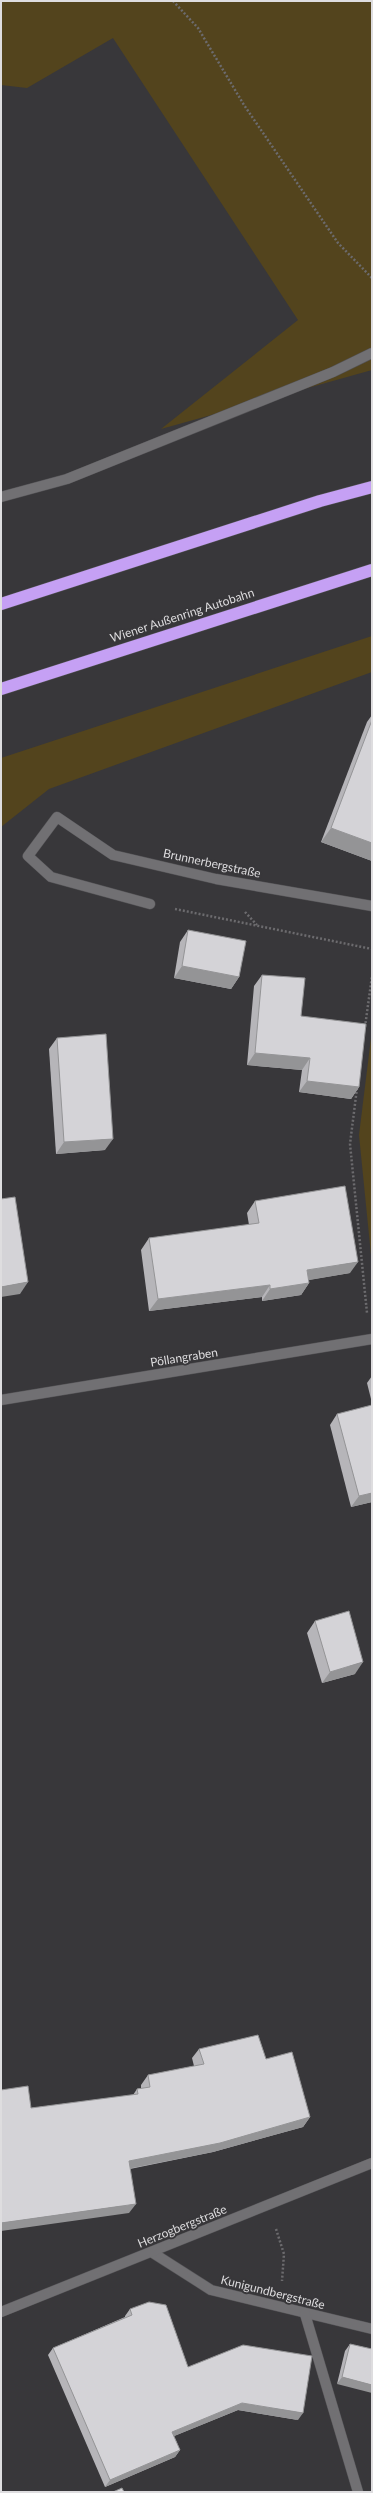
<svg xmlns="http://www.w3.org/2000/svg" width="373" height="2493" font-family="Lato,sans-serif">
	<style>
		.green { fill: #53441d }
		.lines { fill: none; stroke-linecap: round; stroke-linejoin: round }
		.minor-casing { stroke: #545356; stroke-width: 11 }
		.highway-casing { stroke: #545356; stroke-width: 13 }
		.path { stroke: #6c6b6e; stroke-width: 2.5; stroke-dasharray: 2 2; stroke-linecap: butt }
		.minor { stroke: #717073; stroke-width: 10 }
		.highway { stroke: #c5a0f4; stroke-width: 12 }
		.wall { fill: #b6b5b9 }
		.shaded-wall { fill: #949496 }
		.building { fill: #d4d3d7; stroke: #949496 }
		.labels { text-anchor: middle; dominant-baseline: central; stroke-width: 4; stroke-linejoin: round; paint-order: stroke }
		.street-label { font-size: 12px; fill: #dedddf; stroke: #38373a }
	</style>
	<rect width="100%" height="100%" fill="#38373a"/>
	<g class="green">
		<polygon points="1,1 372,1 372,370 161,429 298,320 113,38 27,88 1,85"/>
		<polygon points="372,636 372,672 49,789 1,827 1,758"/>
		<polygon points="372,1030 372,1265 359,1135"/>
	</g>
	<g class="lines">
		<defs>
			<g id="minor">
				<polyline points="1,497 67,479 333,372 372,353"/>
				<polyline points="150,904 51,877 28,856 57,817 113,855 216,879 372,906"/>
				<polyline points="1,1400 372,1339"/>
				<polyline points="153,2253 211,2290 372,2329"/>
				<polyline points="1,2312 372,2163"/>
				<polyline points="305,2314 358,2492"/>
			</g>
			<g id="highway">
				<polyline points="1,604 320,501 372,487"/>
				<polyline points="1,689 372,570"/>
			</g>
		</defs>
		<use href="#minor" class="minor-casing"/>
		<use href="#highway" class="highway-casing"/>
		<g class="path">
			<polyline points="173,1 198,28 244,105 338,243 372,278"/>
			<polyline points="175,909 372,949"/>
			<polyline points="245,912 257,925"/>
			<polyline points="365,1027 372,976"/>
			<polyline points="357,1088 350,1144 367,1313"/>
			<polyline points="276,2229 284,2254 282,2281"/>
		</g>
		<use href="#minor" class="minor"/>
		<use href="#highway" class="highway"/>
	</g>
	<g class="wall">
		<polygon points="372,715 372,861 321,842 367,722"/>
		<polygon points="188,930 239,977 231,989 174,978 180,942"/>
		<polygon points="262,975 301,1016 359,1087 351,1099 299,1092 302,1070 247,1065 254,986"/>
		<polygon points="57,1038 105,1150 56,1154 49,1049"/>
		<polygon points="255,1201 350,1273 308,1280 309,1283 301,1295 262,1301 262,1297 149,1311 141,1250 149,1238 249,1225 247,1213"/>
		<polygon points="372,1376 372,1403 367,1383"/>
		<polygon points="337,1414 372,1502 351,1507 330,1425"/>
		<polygon points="315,1621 355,1674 322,1683 307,1633"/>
		<polygon points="199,2049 266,2059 310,2117 303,2127 213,2152 130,2169 129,2213 31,2108 133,2095 137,2089 141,2088 141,2085 148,2075 194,2066 192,2058"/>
		<polygon points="130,2309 188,2367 298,2420 238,2410 174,2436 180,2450 175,2457 105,2487 48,2355 53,2348 125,2317 125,2316"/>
		<polygon points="350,2344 372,2349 337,2384 345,2351"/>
	</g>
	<g class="shaded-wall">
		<polygon points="331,828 372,843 372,861 321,842"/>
		<polygon points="182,966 239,977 231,989 174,978"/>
		<polygon points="255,1053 310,1058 302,1070 247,1065"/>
		<polygon points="307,1081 359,1087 351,1099 299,1092"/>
		<polygon points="113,1139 105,1150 56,1154 64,1142"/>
		<polygon points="358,1262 350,1273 298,1282 307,1270"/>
		<polygon points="28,1282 20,1294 1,1297 1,1287"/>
		<polygon points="309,1283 301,1295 262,1301 270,1289"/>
		<polygon points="270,1285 262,1297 149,1311 158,1299"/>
		<polygon points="372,1493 372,1502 351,1507 359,1496"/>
		<polygon points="363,1662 355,1674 322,1683 330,1672"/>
		<polygon points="310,2117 303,2127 213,2152 122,2170 129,2161"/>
		<polygon points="136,2204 129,2213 1,2231 1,2223"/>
		<polygon points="342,2377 372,2385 372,2393 337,2384"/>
		<polygon points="242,2403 303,2413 298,2420 238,2410 167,2439 172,2432"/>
		<polygon points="180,2450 175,2457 105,2487 110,2480"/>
	</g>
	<g class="building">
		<polygon points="372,720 372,843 331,828"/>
		<polygon points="188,930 246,941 239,977 182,966"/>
		<polygon points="262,975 305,978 301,1016 366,1024 359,1087 307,1081 310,1058 255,1053"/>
		<polygon points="106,1034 113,1139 64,1142 57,1038"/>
		<polygon points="345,1186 358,1262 307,1270 309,1283 270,1289 270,1285 158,1299 149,1238 259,1223 255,1201"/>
		<polygon points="15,1197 28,1282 1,1287 1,1199"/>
		<polygon points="372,1405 372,1493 359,1496 337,1414"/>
		<polygon points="349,1611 363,1662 330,1672 315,1621"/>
		<polygon points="258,2035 266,2059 292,2052 310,2117 220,2143 129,2161 136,2204 1,2223 1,2090 28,2086 31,2108 138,2094 137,2089 150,2087 148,2075 204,2064 199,2049"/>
		<polygon points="149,2302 166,2305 188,2367 243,2345 312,2356 303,2413 242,2403 172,2432 180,2450 110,2480 53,2348 132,2315 130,2309"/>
		<polygon points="350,2344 372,2349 372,2385 342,2377"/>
		<polygon points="122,2488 124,2492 113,2492"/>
	</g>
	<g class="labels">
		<g class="street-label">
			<text transform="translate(182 615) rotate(-18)">Wiener Außenring Autobahn</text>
			<text transform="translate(212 863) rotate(12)">Brunnerbergstraße</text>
			<text transform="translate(184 1357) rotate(-9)">Pöllangraben</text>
			<text transform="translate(182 2226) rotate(-22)">Herzogbergstraße</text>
			<text transform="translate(273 2292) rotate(14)">Kunigundbergstraße</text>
		</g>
	</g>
	<rect width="373" height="2493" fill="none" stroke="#dedddf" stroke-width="4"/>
</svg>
